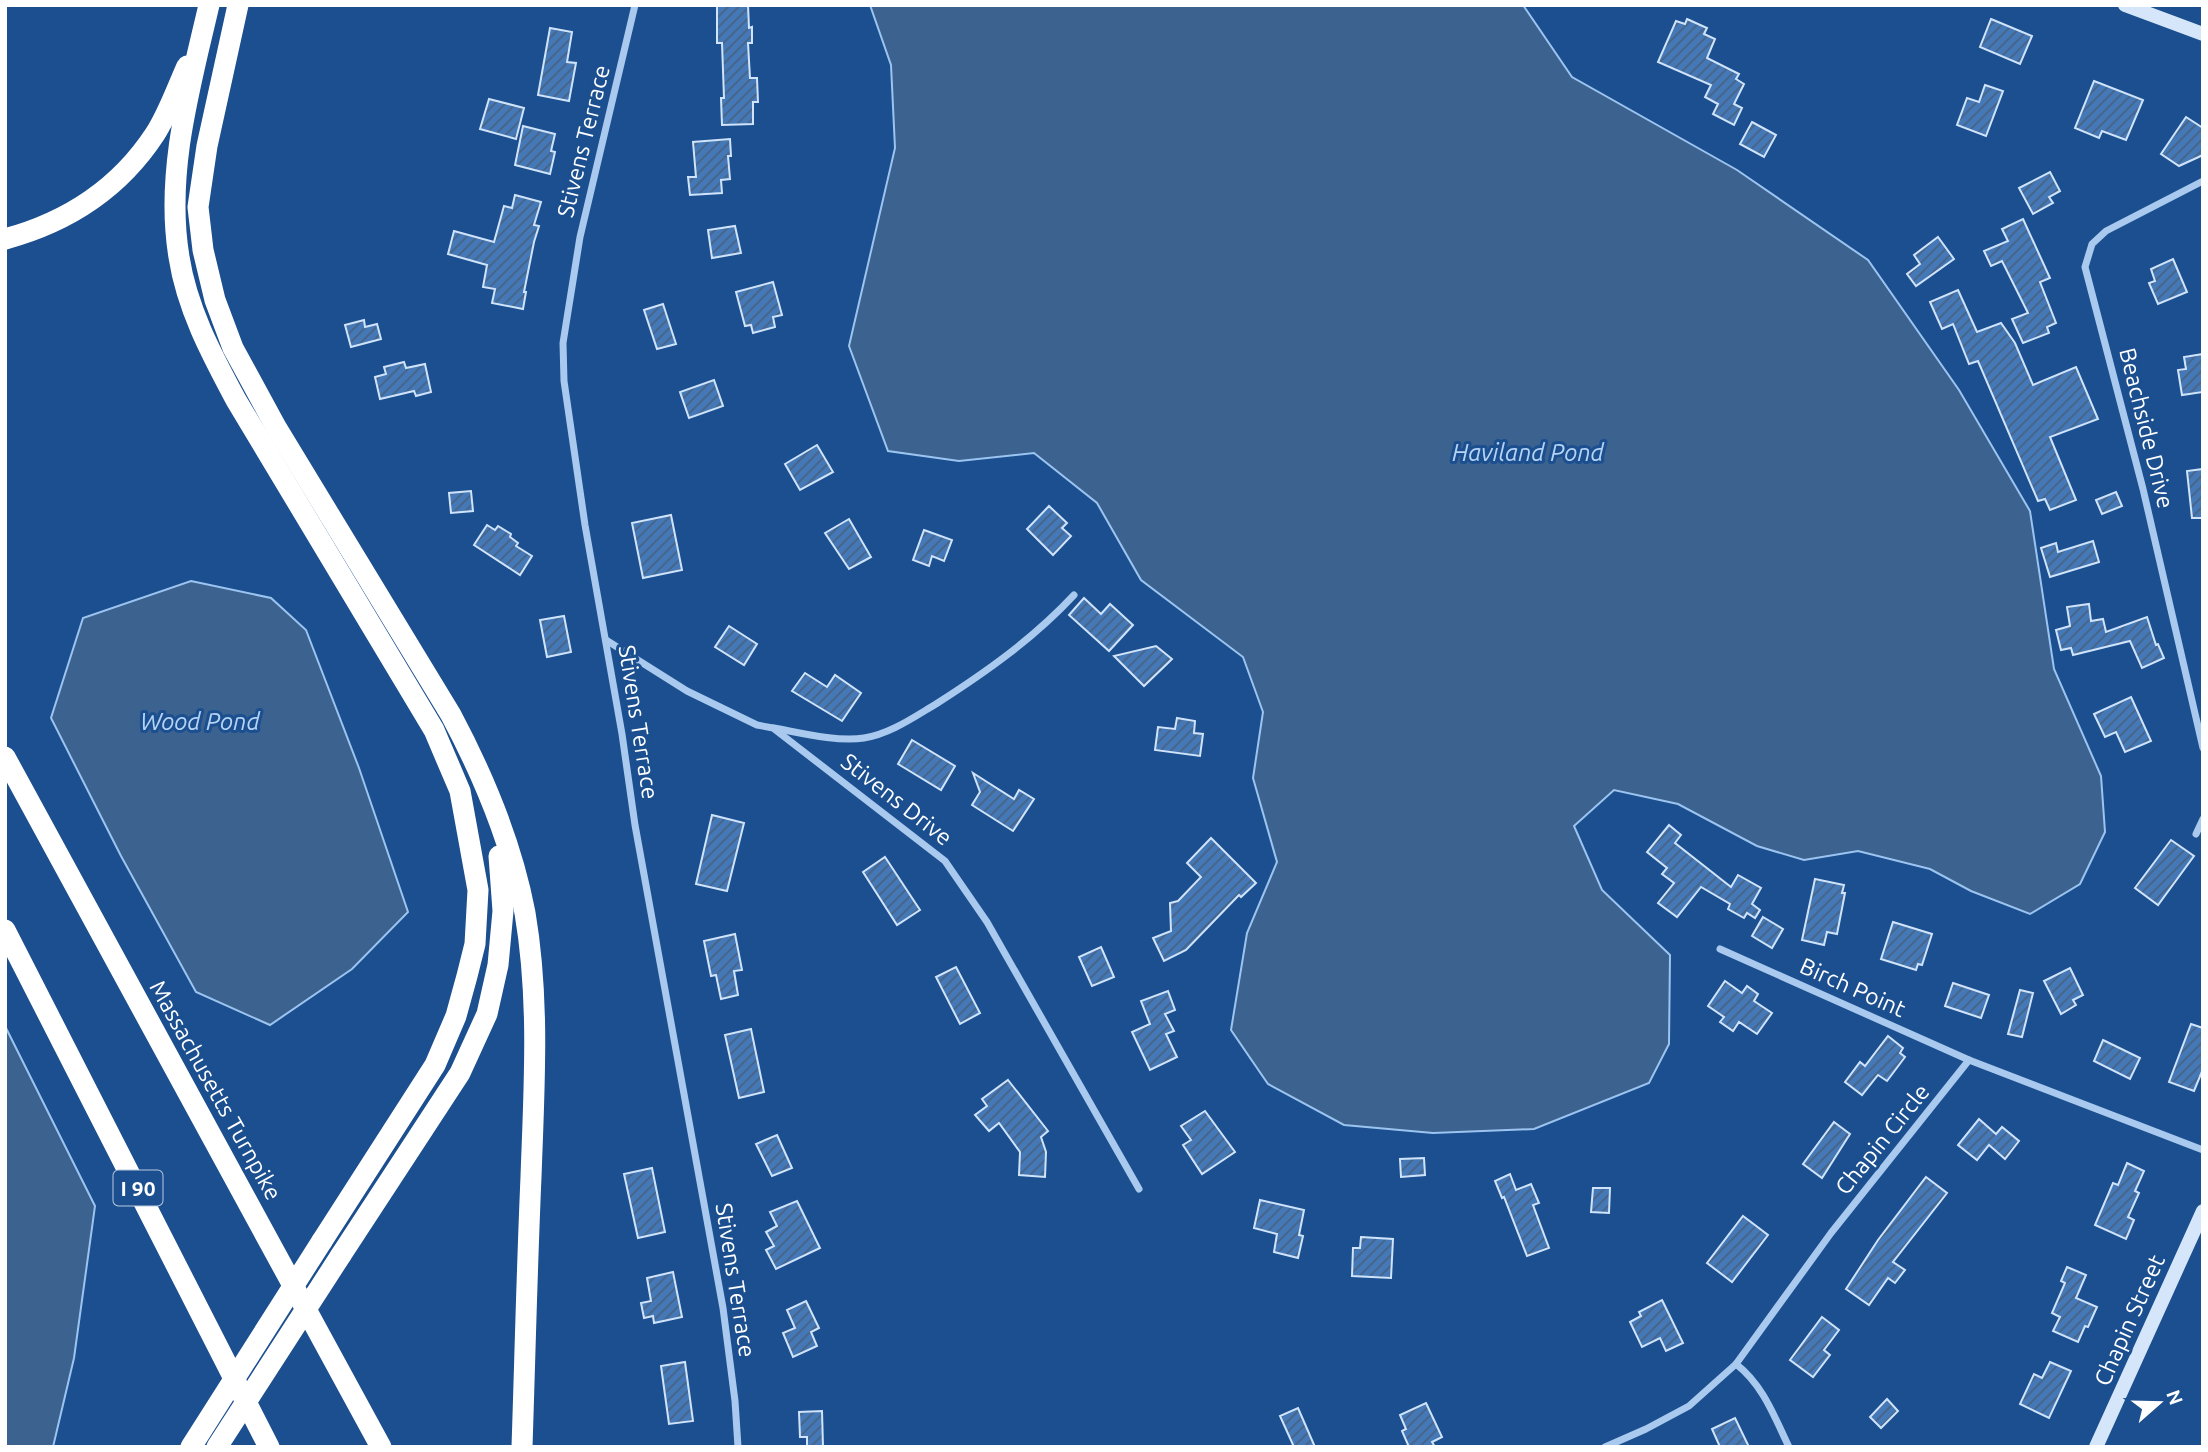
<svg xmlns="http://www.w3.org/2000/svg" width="2208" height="1452" font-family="Ubuntu,sans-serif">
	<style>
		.water { fill: #3c6290; stroke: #9cc4f0; stroke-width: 2 }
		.building { fill: url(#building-hatch); stroke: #cfe3fa; stroke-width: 2 }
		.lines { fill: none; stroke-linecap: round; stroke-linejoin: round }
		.minor { stroke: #a9c9ee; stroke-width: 7 }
		.secondary { stroke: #d6e6fa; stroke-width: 14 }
		.motorway { stroke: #fff; stroke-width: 21 }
		.motorway-bridge { stroke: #fff; stroke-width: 21 }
		.labels { text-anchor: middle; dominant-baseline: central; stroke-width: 6; stroke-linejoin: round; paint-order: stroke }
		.shield { fill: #1b4f8f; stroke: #bbcadd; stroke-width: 2 }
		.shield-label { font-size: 21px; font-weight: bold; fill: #fff }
		.street-label { font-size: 23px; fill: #fff; stroke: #1b4f8f }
		.water-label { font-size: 24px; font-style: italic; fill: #b5d3f5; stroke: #1b4f8f }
	</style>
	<defs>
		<pattern id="building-hatch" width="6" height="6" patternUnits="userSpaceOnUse" patternTransform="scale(1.75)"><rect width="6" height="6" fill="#4478b7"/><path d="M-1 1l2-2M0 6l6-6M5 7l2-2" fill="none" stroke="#486282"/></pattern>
	</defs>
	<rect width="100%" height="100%" fill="#1b4f8f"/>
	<g class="water">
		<polygon points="870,5 1523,5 1572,77 1737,170 1868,260 1959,390 2030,511 2054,669 2101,776 2105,832 2080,884 2030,914 1971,891 1930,869 1858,851 1804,860 1757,846 1678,804 1614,790 1574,826 1602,890 1670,955 1669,1044 1649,1083 1534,1129 1433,1133 1344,1125 1268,1084 1231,1030 1247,933 1277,862 1253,778 1263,712 1243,657 1141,580 1097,503 1034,453 959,461 888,451 849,346 895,148 891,65"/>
		<polygon points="191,581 271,598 306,630 359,768 408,912 352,969 270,1025 196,992 121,856 51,718 83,618"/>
		<polygon points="5,1026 95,1206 74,1358 53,1447 5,1447"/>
	</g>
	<g class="building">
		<polygon points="717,5 748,5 749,28 752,27 752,43 748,43 750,78 757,78 758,102 753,102 753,124 722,125 721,98 724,98 722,43 717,43"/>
		<polygon points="1687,19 1707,28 1704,34 1715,39 1707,58 1739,74 1736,79 1744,84 1734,104 1742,108 1734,125 1713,114 1718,104 1705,97 1711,85 1658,62 1676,21 1685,24"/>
		<polygon points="1991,19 2032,36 2020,64 1980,47"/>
		<polygon points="550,28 572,32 567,62 576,63 569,101 538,95"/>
		<polygon points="2094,81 2143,100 2126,140 2102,131 2099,138 2075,128"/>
		<polygon points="1985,85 2003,91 1986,136 1957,125 1967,98 1979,102"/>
		<polygon points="489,99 524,108 516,139 480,129"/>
		<polygon points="2186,117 2203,128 2203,155 2179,166 2161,154"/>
		<polygon points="1752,122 1776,135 1764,157 1740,144"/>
		<polygon points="523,126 555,134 551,151 555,152 550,174 515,165"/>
		<polygon points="730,139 731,156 728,156 730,179 721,180 722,193 690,195 688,177 696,177 693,142"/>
		<polygon points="2050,172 2060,191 2049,197 2053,203 2033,214 2019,188"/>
		<polygon points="515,195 541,202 534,225 539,226 534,242 524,292 526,292 523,309 492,303 495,289 483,287 487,265 448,254 454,231 494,242 504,206 512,208"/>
		<polygon points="2023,219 2050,278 2040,282 2056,323 2047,327 2049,333 2023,343 2012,319 2028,313 2002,261 1991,266 1984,251 2008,241 2002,229"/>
		<polygon points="735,226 741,253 712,258 708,230"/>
		<polygon points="1938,237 1954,259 1916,286 1907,274 1920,264 1914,255"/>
		<polygon points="2173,259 2187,292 2158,304 2149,283 2155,281 2151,269"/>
		<polygon points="773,282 782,315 773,317 775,327 753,333 751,325 745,326 736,292"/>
		<polygon points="1958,290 1977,332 2001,323 2015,343 2033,385 2076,367 2098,419 2050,437 2076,500 2050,510 2045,499 2038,501 1978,361 1969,364 1953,324 1942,329 1930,302"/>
		<polygon points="663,304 676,344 657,349 644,310"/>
		<polygon points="364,320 365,327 377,324 381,339 351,347 345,325"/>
		<polygon points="2203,354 2203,392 2182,395 2178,370 2186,369 2184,357"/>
		<polygon points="404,362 406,368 425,364 431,392 416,396 414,391 380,399 375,377 386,374 384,367"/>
		<polygon points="714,380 723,406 689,418 680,392"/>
		<polygon points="817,445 833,472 800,490 785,464"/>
		<polygon points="2203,469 2203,518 2192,518 2187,471"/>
		<polygon points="471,491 473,511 451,513 449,493"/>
		<polygon points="2116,492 2122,506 2102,514 2096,500"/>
		<polygon points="1049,506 1067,523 1062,528 1071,536 1053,555 1027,529"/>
		<polygon points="671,515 682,570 643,578 632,523"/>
		<polygon points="849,519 871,557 849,569 825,533"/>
		<polygon points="487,525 495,530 498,526 511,534 510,537 518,543 516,546 532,556 520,575 474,545"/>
		<polygon points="924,530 952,540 944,561 932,556 929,566 913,560"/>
		<polygon points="2093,541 2099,562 2050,577 2041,548 2056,543 2058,552"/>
		<polygon points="1084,598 1101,614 1110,604 1133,625 1109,651 1069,615"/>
		<polygon points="2089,604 2091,621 2103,619 2106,632 2147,617 2156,645 2158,644 2164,658 2142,668 2130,641 2073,655 2071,648 2061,650 2056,630 2070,626 2067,607"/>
		<polygon points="564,616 571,652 547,657 540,620"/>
		<polygon points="729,626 757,644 744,665 715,647"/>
		<polygon points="1156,646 1172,659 1144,686 1114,656"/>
		<polygon points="805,673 827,687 835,675 861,693 842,721 792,691"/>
		<polygon points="2131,697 2151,741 2125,752 2116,732 2105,737 2094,714"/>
		<polygon points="1177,718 1195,721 1194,733 1203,734 1200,756 1155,750 1158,727 1175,729"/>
		<polygon points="912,740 955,766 941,790 898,764"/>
		<polygon points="973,773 1014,799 1019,790 1034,799 1013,831 972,805 980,792"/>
		<polygon points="712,815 744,823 727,891 696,884"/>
		<polygon points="1669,825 1681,835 1675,843 1731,887 1738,875 1761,888 1752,904 1760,910 1755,918 1747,913 1744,918 1728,909 1730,904 1701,887 1677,917 1658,903 1674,883 1662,874 1667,868 1647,852"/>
		<polygon points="1211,838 1256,883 1241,897 1239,895 1186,950 1164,961 1153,938 1171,931 1170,903 1178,901 1201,877 1187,863"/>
		<polygon points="2171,840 2194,856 2158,905 2135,888"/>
		<polygon points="885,857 920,910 897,925 863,872"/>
		<polygon points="1815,879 1844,885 1842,893 1845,893 1837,934 1827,932 1824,945 1802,940"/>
		<polygon points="1763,917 1783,929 1772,948 1752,936"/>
		<polygon points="1893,922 1932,934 1922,965 1918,964 1916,970 1881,959"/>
		<polygon points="735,934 742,970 734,971 738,995 721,999 716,975 711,976 704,941"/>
		<polygon points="1101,947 1114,977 1092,986 1079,957"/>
		<polygon points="956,967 980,1013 960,1024 936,977"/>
		<polygon points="2070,968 2083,995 2073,1000 2076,1005 2061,1014 2044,981"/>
		<polygon points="1725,981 1742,993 1747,986 1758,994 1754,1001 1772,1013 1757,1034 1739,1022 1733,1031 1720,1022 1724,1017 1708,1006"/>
		<polygon points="1953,983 1989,995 1981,1018 1945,1006"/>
		<polygon points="2020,990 2033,993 2022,1037 2008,1034"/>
		<polygon points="1168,991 1175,1010 1165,1014 1174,1031 1166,1034 1177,1057 1150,1070 1132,1032 1150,1024 1141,1001"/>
		<polygon points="2191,1024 2203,1028 2203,1069 2194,1091 2169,1082"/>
		<polygon points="751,1029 764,1092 739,1098 725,1035"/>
		<polygon points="1888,1036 1903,1048 1900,1053 1905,1057 1887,1081 1878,1075 1862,1095 1845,1082 1860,1062 1865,1066"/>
		<polygon points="2103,1040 2140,1058 2130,1079 2094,1061"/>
		<polygon points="1008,1080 1048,1131 1041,1137 1046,1152 1045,1177 1019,1175 1020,1152 999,1123 989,1131 975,1115 987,1106 982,1099"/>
		<polygon points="1205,1111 1235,1152 1202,1174 1183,1145 1191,1140 1181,1126"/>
		<polygon points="1979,1119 1996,1134 2002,1127 2019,1141 2005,1159 1989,1145 1977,1160 1958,1145"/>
		<polygon points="1834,1122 1850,1134 1822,1178 1803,1164"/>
		<polygon points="777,1135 792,1168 772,1176 756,1144"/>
		<polygon points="1424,1158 1425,1175 1401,1177 1400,1159"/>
		<polygon points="2127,1163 2144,1171 2135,1191 2139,1193 2128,1217 2134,1220 2126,1239 2095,1225 2113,1183 2118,1185"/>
		<polygon points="652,1168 665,1232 638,1238 624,1174"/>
		<polygon points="1510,1174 1516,1190 1531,1184 1539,1203 1533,1205 1549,1248 1527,1256 1504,1197 1502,1198 1495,1181"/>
		<polygon points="1926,1177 1947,1193 1893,1262 1905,1270 1895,1283 1888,1278 1869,1305 1846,1289 1878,1240"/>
		<polygon points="1593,1188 1610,1188 1609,1213 1591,1212"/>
		<polygon points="1260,1200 1304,1210 1299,1235 1303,1236 1298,1258 1274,1252 1277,1234 1254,1228"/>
		<polygon points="797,1201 820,1248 776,1269 766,1250 774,1246 766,1232 777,1226 770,1212"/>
		<polygon points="1743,1216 1768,1235 1732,1282 1707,1263"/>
		<polygon points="1361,1237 1393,1239 1391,1278 1352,1276 1353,1248 1360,1248"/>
		<polygon points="2067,1267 2086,1275 2076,1298 2097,1307 2088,1327 2085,1326 2078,1342 2053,1331 2060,1317 2052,1313 2065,1283 2061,1281"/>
		<polygon points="673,1272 682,1317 654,1323 653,1316 644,1318 641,1303 651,1301 647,1278"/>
		<polygon points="1662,1300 1683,1343 1666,1351 1660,1338 1642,1347 1630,1322 1641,1316 1639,1312"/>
		<polygon points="806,1301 819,1328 811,1332 817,1346 793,1357 783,1333 795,1328 787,1310"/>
		<polygon points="1822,1317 1839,1330 1824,1350 1830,1355 1813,1377 1790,1360"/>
		<polygon points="685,1362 693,1421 669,1424 661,1366"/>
		<polygon points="2050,1362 2071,1371 2049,1418 2020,1404 2034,1374 2042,1378"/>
		<polygon points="1887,1399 1898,1411 1881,1428 1870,1417"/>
		<polygon points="1426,1403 1442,1437 1432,1442 1435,1447 1409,1447 1402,1431 1406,1429 1400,1415"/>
		<polygon points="1298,1408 1315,1447 1294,1447 1280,1416"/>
		<polygon points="822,1411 823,1447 807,1447 807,1437 800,1437 799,1412"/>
		<polygon points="1735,1418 1749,1447 1720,1447 1712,1429"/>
	</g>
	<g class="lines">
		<g class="minor">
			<polyline points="635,5 580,237 563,343 564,381 585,525 622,734 635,825 723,1308 735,1401 738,1447"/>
			<polyline points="2203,181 2106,231 2092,244 2085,267 2143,489 2203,748"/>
			<polyline points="606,640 687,691 757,725 773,728 945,861 987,922 1139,1189"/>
			<path d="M774,728C801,733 837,742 864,738C890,734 914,717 936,704C986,672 1033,639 1074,595"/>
			<polyline points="2196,834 2203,819"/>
			<polyline points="1720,949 1969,1060"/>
			<polyline points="1605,1447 1646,1429 1689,1406 1736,1364"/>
			<path d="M1789,1447C1774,1416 1763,1385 1736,1364L1831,1233L1969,1060L2203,1150"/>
		</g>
		<g class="secondary">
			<polyline points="2125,5 2203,34"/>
			<polyline points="2096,1447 2203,1211"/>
		</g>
		<g class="motorway">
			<path d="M209,5C190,87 165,173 179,257C187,309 212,355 236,400L434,730L460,791L478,890L475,944L467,976L456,1016L435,1065L322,1241"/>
			<path d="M238,5L207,146L198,207L203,250L215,300L233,348L276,427L451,715C484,777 512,844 525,913C540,1001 534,1089 531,1177C527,1267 525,1357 522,1447"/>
			<path d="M5,239C68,222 119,189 155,134C168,114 177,88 187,66"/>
			<polyline points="5,757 381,1447"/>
			<polyline points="5,930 269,1447"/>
			<polyline points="341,1255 460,1073 487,1014 498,965 503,911 499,856"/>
		</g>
		<g class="motorway-bridge">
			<polyline points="191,1447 322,1241"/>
			<polyline points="217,1447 341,1255"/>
		</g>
	</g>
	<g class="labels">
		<rect class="shield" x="113.5" y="1170.5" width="49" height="35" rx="5"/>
		<g class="shield-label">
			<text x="138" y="1188">I 90</text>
		</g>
		<g class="street-label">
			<text transform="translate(583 141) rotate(-76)">Stivens Terrace</text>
			<text transform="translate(2147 428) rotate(76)">Beachside Drive</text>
			<text transform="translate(639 722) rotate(81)">Stivens Terrace</text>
			<text transform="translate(897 799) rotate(38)">Stivens Drive</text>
			<text transform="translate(1853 987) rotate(24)">Birch Point</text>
			<text transform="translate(216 1090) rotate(61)">Massachusetts Turnpike</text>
			<text transform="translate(1882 1139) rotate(-51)">Chapin Circle</text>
			<text transform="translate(736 1280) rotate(81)">Stivens Terrace</text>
			<text transform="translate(2129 1320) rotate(-66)">Chapin Street</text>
		</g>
		<g class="water-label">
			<text x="1528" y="452">Haviland Pond</text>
			<text x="200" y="721">Wood Pond</text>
		</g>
	</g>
	<rect width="2208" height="1452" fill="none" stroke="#ffffff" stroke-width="14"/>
	<g transform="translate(2159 1403) rotate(70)" stroke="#1b4f8f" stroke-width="5" paint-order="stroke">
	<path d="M0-5L12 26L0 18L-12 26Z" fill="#ffffff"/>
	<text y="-10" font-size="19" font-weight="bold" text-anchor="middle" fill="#ffffff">N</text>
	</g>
</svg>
